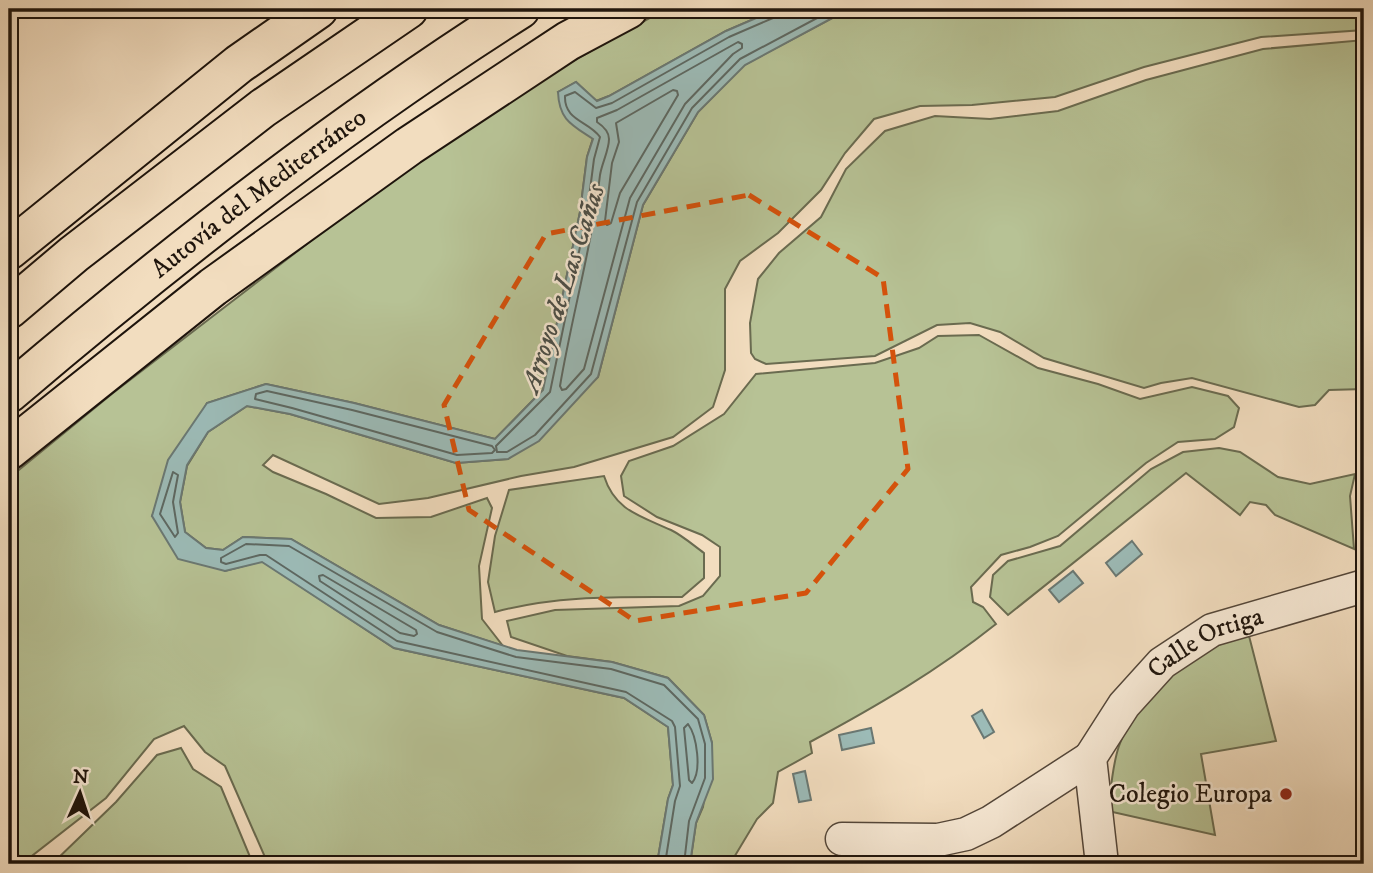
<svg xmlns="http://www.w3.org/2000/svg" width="1373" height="873" font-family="'IM FELL DW Pica',serif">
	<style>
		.green { fill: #b7c295; stroke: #6a6b50; stroke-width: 2 }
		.water { fill: #9cbbb7; stroke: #6a7873; stroke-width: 2 }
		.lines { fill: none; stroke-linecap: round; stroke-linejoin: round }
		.shore { stroke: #5d6862; stroke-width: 2 }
		.minor-casing { stroke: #534639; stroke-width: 35 }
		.highway-casing { stroke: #1e140c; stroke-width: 42 }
		.minor { stroke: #f7e9d5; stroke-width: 32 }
		.highway { stroke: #f2ddbf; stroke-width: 38 }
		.marked { fill: none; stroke: #d4520c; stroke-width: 5; stroke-dasharray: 14 9; stroke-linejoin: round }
		.poi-dot { fill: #8f2418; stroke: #f7e9d5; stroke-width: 2.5 }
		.labels { text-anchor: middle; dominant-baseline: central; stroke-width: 5; stroke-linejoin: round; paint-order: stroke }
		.street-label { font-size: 26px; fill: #1e140c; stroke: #f7e9d5 }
		.poi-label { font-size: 26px; fill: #1e140c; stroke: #f7e9d5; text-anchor: end }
		.water-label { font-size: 28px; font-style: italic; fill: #4a4e48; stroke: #f7e9d5 }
	</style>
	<rect width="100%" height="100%" fill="#f2ddbf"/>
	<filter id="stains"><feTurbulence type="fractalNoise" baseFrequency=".00286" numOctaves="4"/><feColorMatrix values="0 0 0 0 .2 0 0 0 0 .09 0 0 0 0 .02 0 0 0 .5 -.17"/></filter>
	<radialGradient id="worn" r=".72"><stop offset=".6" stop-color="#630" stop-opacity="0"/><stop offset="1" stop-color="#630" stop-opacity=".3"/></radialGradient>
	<g class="green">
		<polygon points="666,9 777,9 726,31 609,96 596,101 576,82 558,92 593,138 587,157 580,212 543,390 495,439 354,403 266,384 207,403 152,516 225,571 262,561 394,648 624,698 668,727 673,785 668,799 657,864 268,864 225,766 205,752 184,726 154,739 106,798 24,862 9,843 9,478 113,393 468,120"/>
		<polygon points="849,9 1364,9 1364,30 1261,37 1144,67 1055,97 972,105 920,106 874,119 845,153 821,190 778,233 740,261 725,289 725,370 713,407 673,437 574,467 521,476 428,498 379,504 273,455 263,465 273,472 326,494 376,518 431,517 487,498 492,508 479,566 482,619 503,646 439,625 291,539 243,537 223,550 206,548 185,532 180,502 187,466 208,432 247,406 290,414 456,463 508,459 598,377 643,205 698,112 744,65"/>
		<polygon points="1364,40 1364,389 1329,390 1315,405 1299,407 1192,378 1161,383 1144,388 1044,358 1000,332 970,323 937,325 875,356 766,364 755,359 751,353 750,323 758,279 779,253 821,217 846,169 885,131 935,116 990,119 1058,111 1146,80 1263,49"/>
		<path d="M979,335L1038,368L1098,384L1140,399L1192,387L1228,396L1239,408L1234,427L1215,439L1178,442L1146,463L1058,536L1030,547L1001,555L971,587L973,602L983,607L996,624C937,671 877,706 810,742L812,753L778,772L773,803L757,819L730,864H690L696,823L703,807L712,743L704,715L668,678L612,662L567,656L511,637L507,621L555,610L679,606L703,596L720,576V547L702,535L657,517L624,496L621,476L629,461L673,446L724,414L756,374L875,363L919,348L938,336Z"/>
		<polygon points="1219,448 1240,452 1278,477 1310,484 1355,474 1350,496 1354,549 1275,515 1266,505 1250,502 1240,515 1186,473 1008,615 990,597 993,575 1008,561 1060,546 1151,469 1183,452"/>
		<path d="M604,476C615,511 641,516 671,530C683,536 693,545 704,553V578L682,597C619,597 557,595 495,612L488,582L495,536L509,490Z"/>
		<path d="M1248,632L1276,741L1201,754L1215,835L1108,811C1111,790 1112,766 1119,746C1139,687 1192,654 1248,632Z"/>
		<polygon points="181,748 193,769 221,787 253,864 52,864 116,802 157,755"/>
	</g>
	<g class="water">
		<path d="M777,9H849L745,65L698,112L643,205L598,377L539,441L508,459L456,463L290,414L247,406L208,432L187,465L180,502L185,532L206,548L223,550L243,537L291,539L439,625L517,650L612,662L668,678L704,715L712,743L713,779L696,823L690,864H657L668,799L673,785L668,727L624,698L394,648L262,562L225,571L178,559L152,516L168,460L207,403L266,384L354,403L495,439L543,390L580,212L587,157L593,139C572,125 559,120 558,92L576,82L597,101L609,96L726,31Z"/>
		<polygon points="1132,541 1142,554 1116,576 1106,563"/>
		<polygon points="1073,571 1083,583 1059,602 1049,590"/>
		<polygon points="982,710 994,732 984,738 972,716"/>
		<polygon points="871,728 874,743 842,750 839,735"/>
		<polygon points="805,771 811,800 799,802 793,774"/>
	</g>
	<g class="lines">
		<g class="shore">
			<path d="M777,9L773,18L729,37L612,103L596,108L575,92L565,96C564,121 589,121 600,137L594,159L587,213L550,392L496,446L497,452H507L535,435L591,374L637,202L692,108L740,59L834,9"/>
			<path d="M738,42L742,44V48L733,54L685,104L630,198L584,369L566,389L562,390L560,386C572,315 592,246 600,175C602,163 609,150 609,139C609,131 603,126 597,122V118L617,110Z"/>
			<polygon points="673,90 677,91 678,95 620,193 611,223 607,225 605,221 612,163 619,142 616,123"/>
			<polygon points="267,391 352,410 492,446 495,450 492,453 457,455 292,408 255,399 256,394"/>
			<polygon points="173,472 178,475 173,502 178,533 175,537 160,514"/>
			<polygon points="323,575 416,630 417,634 414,636 400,633 320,581 319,576"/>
			<path d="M688,724C697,736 702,771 692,783L689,780L684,728Z"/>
			<polyline points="665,864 675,801 680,786 675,727 672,721 626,692 397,641 266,555 260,555 226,564 221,562 221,558 246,544 289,546 437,632 516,657 611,669 664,685 698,719 705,744 705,778 689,821 684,864"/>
		</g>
		<defs>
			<g id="minor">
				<polyline points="842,839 938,840 966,834 991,822 1090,758"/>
				<path id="s1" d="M1102,864L1090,758L1124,705L1162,663L1212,630L1364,586"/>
			</g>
			<g id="highway">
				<polyline points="9,250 239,64 318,9"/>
				<polyline points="9,309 74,254 263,108 408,9"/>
				<path id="s2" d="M9,393C171,255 340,123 520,9"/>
				<polyline points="9,450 213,287 409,146 568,41 628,9"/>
			</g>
		</defs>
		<use href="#minor" class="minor-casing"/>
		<use href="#highway" class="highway-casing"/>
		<use href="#minor" class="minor"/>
		<use href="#highway" class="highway"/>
	</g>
	<path class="marked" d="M749,195L883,278L908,469L806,593L635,621L469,510L444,405L546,234Z"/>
	<circle class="poi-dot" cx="1286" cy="794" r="7"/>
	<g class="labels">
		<g class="street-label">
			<text stroke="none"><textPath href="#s2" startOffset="320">Autovía del Mediterráneo</textPath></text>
			<text stroke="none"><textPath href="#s1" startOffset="275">Calle Ortiga</textPath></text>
		</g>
		<g class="poi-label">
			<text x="1272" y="794">Colegio Europa</text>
		</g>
		<g class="water-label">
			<text transform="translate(563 288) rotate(-72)">Arroyo de Las Cañas</text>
		</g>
	</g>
	<rect width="1373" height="873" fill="none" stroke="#f2ddbf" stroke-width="35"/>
	<rect x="10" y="10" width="1352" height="852" fill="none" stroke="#1e140c" stroke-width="3.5"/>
	<rect x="18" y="18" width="1338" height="838" fill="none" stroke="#1e140c" stroke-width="2"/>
	<g transform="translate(80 793) rotate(3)" stroke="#f7e9d5" stroke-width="5" paint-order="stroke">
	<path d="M0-5L12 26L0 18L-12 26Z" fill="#1e140c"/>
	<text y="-10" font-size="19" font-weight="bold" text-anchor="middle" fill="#1e140c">N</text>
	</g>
	<rect width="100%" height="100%" filter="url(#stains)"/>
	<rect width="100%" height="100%" fill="url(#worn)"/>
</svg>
